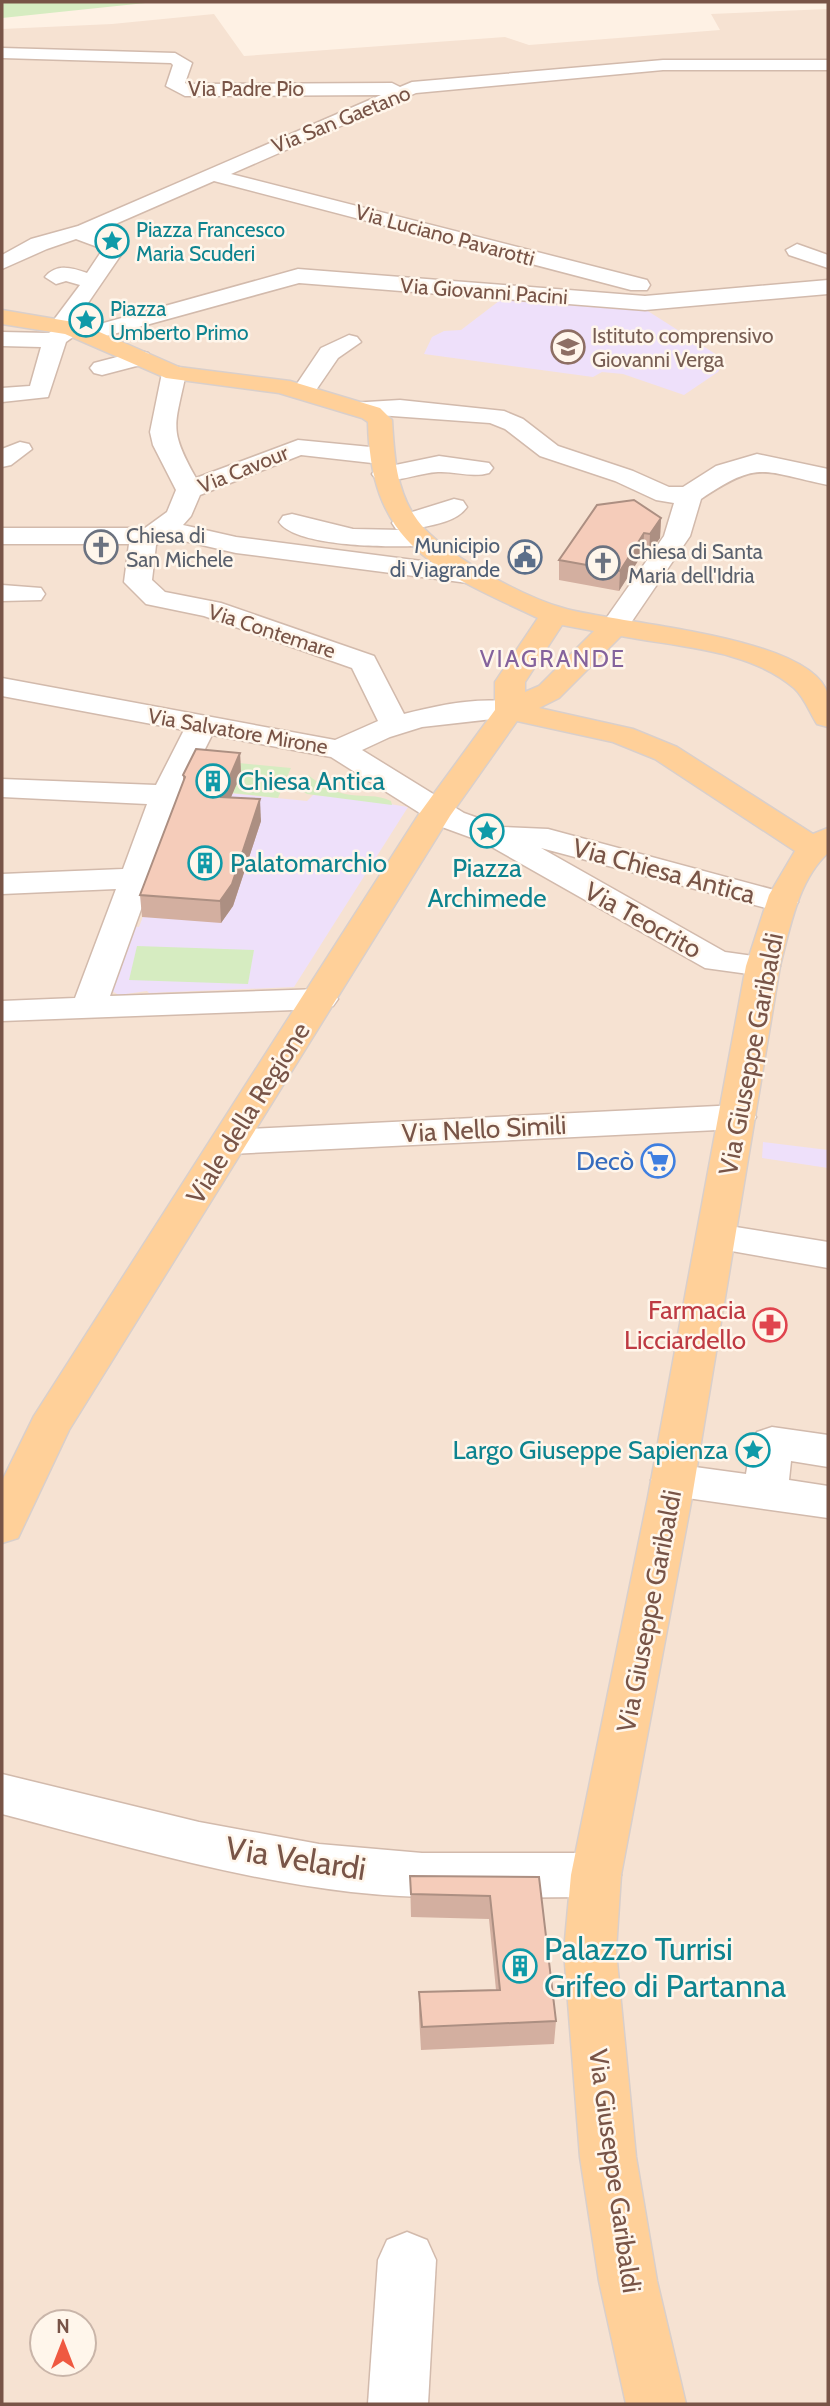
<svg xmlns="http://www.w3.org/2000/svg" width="830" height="2406" font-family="Cabin,sans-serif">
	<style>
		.residential { fill: #f6e2d2; fill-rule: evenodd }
		.education { fill: #eee0fa }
		.green { fill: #d6ecc1 }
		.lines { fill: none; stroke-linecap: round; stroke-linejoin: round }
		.minor-casing { stroke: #d2baac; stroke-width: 3 }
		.major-casing { stroke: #d9cfcb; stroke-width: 3 }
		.minor { fill: #fff; fill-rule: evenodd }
		.major { fill: #ffd099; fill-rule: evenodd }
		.wall { fill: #d3afa0 }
		.shaded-wall { fill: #ac8f82 }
		.building { fill: #f5ccba; stroke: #ac8f82; stroke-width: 2 }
		.labels { text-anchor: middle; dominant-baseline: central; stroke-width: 5; stroke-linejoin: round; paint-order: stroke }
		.far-street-label { font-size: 21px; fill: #785447; stroke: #fff6eb }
		.far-culture-label { font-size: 21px; fill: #0d838f; stroke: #fff6eb; text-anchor: start }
		.far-education-label { font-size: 21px; fill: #785e54; stroke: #fff6eb; text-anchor: start }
		.far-worship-label { font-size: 21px; fill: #5b616d; stroke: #fff6eb; text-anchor: start }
		.far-service-label { font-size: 21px; fill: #4e5e75; stroke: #fff6eb; text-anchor: end }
		.far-quarter-label { font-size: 24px; letter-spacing: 2px; fill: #84629c; stroke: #fff6eb }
		.culture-label { font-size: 26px; fill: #0d838f; stroke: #fff6eb; text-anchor: start }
		.street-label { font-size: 26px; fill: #785447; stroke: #fff6eb }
		.shop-label { font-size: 26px; fill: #366cbe; stroke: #fff6eb; text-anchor: end }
		.health-label { font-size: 26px; fill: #be3a42; stroke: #fff6eb; text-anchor: end }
		.near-street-label { font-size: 32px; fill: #785447; stroke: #fff6eb }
		.near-culture-label { font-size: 32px; fill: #0d838f; stroke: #fff6eb; text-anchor: start }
	</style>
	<rect width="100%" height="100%" fill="#fef1e4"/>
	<path class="residential" d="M828,9V2404H2V29L112,24L214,14L244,56L505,37L529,45L720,30L711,14ZM42,2322H84V2364H42Z"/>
	<g class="education">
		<polygon points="529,299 643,308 725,360 718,372 684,395 623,374 602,372 593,377 424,354 432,337 444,331 461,330 499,301"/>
		<polygon points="208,791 307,801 313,795 347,797 408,807 294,987 149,993 147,991 119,995 110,990 132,926 139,927 182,812"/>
		<polygon points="763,1142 828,1150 828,1168 762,1158"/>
	</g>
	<g class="green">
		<polygon points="2,2 155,2 2,18"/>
		<polygon points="218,761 291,768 278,798 233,793"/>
		<path d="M308,775C321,785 335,793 351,795C366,797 376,794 391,801L392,805L307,794L301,790L302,778Z"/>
		<polygon points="137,946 254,950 248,984 129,980"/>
	</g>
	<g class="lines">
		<defs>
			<g id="minor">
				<path d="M2,48L175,53L192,63L185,83L187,84L392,83L400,87L412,82L663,60H828V70H663L416,93L231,174L647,280L650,285L647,290H631L214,181L97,232L124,241L127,246L75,322L82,329L298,269L645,296L828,280V294L645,310L299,283L88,341L77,334L66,342L48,397L2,402V388L30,386L41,347L2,346V332L49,333L53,330L50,325L80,285L66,281L56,284L45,277C57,263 72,268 87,273L103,249L76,239L47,249L2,269V255L31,239L78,226L381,95L185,96L166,86L173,65L171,63L2,58Z"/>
				<polygon points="797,244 828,255 828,268 789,255 786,250"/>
				<polygon points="349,335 357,337 361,342 338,358 312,396 296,396 292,391 321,348"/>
				<polygon points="140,351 148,353 152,358 148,363 102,375 94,373 90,368 94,363"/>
				<path d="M174,366L182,368L186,373C175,427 168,428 196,478L298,440L381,448L390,451L394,456L390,461L381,464L301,455L200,495L191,516L183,525L236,537L468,567L478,569L482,575L478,581L468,583L236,553L167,537L156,545L152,580L165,592L221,603L374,656L404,714C439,705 485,695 520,704L525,710L520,716L422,727L390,737L362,750L464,813L503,827L548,829L793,895L798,902L793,909L781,912L541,848L725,952L775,959L780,966L775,973L763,976L705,968L483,842L442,827L331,757L212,735L182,795L110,996L321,989L333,992L338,999L333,1006L321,1009L2,1021V1001L75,998L116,889L2,894V874L123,869L147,804L2,797V779L156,785L184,730L2,696V678L335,740L378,721L352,668L204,616L146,604L124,582L129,544H2V528H145L167,512L176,490L153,445L150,432L162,373L166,368Z"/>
				<path d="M400,400L504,411L523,419L558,446L633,471L669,487H683L716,466L757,454L828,469V485C763,472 760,459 701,499L690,536L624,633L614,635L604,633L600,627L664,536L674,503L656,500L615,481L540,456L505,429L490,423L350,413L347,408L350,403Z"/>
				<polygon points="20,442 29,444 32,449 11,465 2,467 2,449"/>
				<path d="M439,456L489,463L493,468L489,473C472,478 455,471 438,472C417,473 396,484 376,479L372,474L376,469Z"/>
				<path d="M454,499L463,501L467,507C455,524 426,526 407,530L425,532L429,538L425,544L416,546C387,547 296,547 279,522L283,516L292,514L353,529L403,530L396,529L392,523L396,517Z"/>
				<polygon points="2,585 41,588 45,594 41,600 2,601"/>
				<polygon points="738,1105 751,1109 756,1117 751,1125 738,1129 230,1154 217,1150 211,1142 217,1134 230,1130"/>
				<polygon points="717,1224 828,1242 828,1268 703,1246 697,1237 703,1228"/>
				<polygon points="772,1427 828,1435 828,1467 791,1461 789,1480 828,1486 828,1518 673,1496 658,1491 651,1480 658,1469 673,1464 746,1474 751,1443 757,1432"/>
				<path d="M2,1774L199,1822L319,1844L422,1853H596L614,1860L621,1875L614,1890L596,1897C514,1897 432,1901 351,1892C232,1878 117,1844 2,1814Z"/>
				<polygon points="407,2232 427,2240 436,2260 428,2404 368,2404 378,2260 387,2240"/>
			</g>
			<path id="major" d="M2,310L79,323L179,367L290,381L380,408L392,420C394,455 396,492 418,521C442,554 524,597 563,608C615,624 813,635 828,695C830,704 828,718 828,727L817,724C810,713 804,697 794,688C749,649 677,647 621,636L559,698L539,708L633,729L677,747L813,834L828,828V853C798,880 790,928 780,966L692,1497L621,1875L616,1951L636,2157L657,2281L686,2404H626L599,2281L580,2157L564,1951L571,1875L648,1497L746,966L769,895L795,851L655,759L613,742L517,721L450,816L69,1430L18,1538L2,1543V1481L34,1416L419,814L495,710V682L538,618C438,571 370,547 368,422L362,418L279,393L166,378L65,334L2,324ZM562,625L594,631L539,686L525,692V682Z"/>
		</defs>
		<use href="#minor" class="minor-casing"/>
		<use href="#major" class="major-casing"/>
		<use href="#minor" class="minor"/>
		<use href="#major" class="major"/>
	</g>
	<g class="wall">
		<polygon points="661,518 660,538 649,553 643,553 619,591 559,580 559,560"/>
		<polygon points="240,753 241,774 231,797 261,821 233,906 221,923 142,917 140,895 183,782 183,775"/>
		<polygon points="410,1876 539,1877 556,2021 554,2044 421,2050 419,2015 419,1992 496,1990 489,1919 411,1917"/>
	</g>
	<g class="shaded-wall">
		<polygon points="661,518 660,538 649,553 650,534"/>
		<polygon points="644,533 643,553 619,591 620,571"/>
		<polygon points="240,753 241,774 222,818 221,797"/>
		<polygon points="260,799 261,821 233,906 221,923 220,901"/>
	</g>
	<g class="building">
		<polygon points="634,500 661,518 650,534 644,533 620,571 559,560 597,505"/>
		<polygon points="196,749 240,753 221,797 260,799 232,884 220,901 140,895 185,777 183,775"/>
		<polygon points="410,1876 539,1877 556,2021 422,2027 419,1992 500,1990 490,1896 411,1894"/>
	</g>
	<defs>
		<symbol id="sight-ring" viewBox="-11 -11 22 22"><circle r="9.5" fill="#fff6eb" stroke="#0f9aa8" stroke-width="1.5"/><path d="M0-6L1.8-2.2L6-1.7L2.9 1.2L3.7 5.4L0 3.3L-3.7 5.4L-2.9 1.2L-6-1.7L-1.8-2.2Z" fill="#0f9aa8"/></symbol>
		<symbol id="school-ring" viewBox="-11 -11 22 22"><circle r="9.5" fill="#fff6eb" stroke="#8d6e63" stroke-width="1.5"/><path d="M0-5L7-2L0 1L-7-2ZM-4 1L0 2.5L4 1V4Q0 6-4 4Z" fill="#8d6e63"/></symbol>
		<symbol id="church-ring" viewBox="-11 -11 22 22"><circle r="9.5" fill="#fff6eb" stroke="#6b7280" stroke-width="1.5"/><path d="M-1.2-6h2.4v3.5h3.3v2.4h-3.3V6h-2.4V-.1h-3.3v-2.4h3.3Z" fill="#6b7280"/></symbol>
		<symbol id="civic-ring" viewBox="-11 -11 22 22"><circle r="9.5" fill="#fff6eb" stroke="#5c6f8a" stroke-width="1.5"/><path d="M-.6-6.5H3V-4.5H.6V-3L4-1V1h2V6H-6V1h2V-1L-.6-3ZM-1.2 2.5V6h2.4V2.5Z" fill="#5c6f8a"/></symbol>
		<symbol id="building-ring" viewBox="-11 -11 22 22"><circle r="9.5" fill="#fff6eb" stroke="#0f9aa8" stroke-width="1.5"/><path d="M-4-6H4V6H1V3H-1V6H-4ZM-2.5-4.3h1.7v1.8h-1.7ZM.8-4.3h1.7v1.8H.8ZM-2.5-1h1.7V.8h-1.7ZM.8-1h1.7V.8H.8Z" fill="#0f9aa8"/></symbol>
		<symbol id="supermarket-ring" viewBox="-11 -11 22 22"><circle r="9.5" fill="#fff6eb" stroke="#3f7fe0" stroke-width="1.5"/><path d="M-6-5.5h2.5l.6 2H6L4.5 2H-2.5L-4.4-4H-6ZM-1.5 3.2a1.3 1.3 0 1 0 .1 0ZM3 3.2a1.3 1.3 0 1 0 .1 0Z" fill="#3f7fe0"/></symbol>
		<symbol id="pharmacy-ring" viewBox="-11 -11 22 22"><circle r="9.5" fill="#fff6eb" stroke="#e0444e" stroke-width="1.5"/><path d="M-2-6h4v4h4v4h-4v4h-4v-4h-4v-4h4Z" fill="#e0444e"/></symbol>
	</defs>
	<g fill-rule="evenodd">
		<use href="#sight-ring" x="93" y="222" width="38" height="38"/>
		<use href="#sight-ring" x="67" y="301" width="38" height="38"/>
		<use href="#school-ring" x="549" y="328" width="38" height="38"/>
		<use href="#church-ring" x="82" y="528" width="38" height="38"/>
		<use href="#civic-ring" x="506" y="538" width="38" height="38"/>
		<use href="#church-ring" x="584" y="544" width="38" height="38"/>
		<use href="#building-ring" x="194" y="762" width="38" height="38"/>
		<use href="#sight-ring" x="468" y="812" width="38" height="38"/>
		<use href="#building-ring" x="186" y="844" width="38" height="38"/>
		<use href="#supermarket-ring" x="639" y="1142" width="38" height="38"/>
		<use href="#pharmacy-ring" x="751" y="1306" width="38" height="38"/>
		<use href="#sight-ring" x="734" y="1431" width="38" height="38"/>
		<use href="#building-ring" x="501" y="1947" width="38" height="38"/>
	</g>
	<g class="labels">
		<g class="far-street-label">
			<text x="246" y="88">Via Padre Pio</text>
			<text transform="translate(341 119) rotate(-22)">Via San Gaetano</text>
			<text transform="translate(445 235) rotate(15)">Via Luciano Pavarotti</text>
			<text transform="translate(484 291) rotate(4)">Via Giovanni Pacini</text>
			<text transform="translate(243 469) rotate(-22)">Via Cavour</text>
			<text transform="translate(272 631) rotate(18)">Via Contemare</text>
			<text transform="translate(238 731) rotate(10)">Via Salvatore Mirone</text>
		</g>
		<g class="far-culture-label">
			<text x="136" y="229">Piazza Francesco<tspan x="136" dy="24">Maria Scuderi</tspan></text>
			<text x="110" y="308">Piazza<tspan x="110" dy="24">Umberto Primo</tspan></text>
		</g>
		<g class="far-education-label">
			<text x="592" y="335">Istituto comprensivo<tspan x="592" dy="24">Giovanni Verga</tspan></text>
		</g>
		<g class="far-worship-label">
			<text x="126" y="535">Chiesa di<tspan x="126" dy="24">San Michele</tspan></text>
			<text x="628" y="551">Chiesa di Santa<tspan x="628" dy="24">Maria dell'Idria</tspan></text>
		</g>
		<g class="far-service-label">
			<text x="500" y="545">Municipio<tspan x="500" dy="24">di Viagrande</tspan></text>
		</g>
		<g class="far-quarter-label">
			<text x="553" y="658">VIAGRANDE</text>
		</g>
		<g class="culture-label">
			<text x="238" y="781">Chiesa Antica</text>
			<text x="230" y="863">Palatomarchio</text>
			<text x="487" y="868" text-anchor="middle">Piazza<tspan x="487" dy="30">Archimede</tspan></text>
			<text x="728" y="1450" text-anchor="end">Largo Giuseppe Sapienza</text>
		</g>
		<g class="street-label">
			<text transform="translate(664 871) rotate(15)">Via Chiesa Antica</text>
			<text transform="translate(643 920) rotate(29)">Via Teocrito</text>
			<text transform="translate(751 1054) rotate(-79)">Via Giuseppe Garibaldi</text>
			<text transform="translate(248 1113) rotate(-58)">Viale della Regione</text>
			<text transform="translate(484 1129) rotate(-3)">Via Nello Simili</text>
			<text transform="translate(649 1611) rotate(-79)">Via Giuseppe Garibaldi</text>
			<text transform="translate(615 2171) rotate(82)">Via Giuseppe Garibaldi</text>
		</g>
		<g class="shop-label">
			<text x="634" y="1161">Decò</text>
		</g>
		<g class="health-label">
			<text x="746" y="1310">Farmacia<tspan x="746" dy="30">Licciardello</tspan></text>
		</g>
		<g class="near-street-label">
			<text transform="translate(296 1858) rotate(9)">Via Velardi</text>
		</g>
		<g class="near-culture-label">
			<text x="544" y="1948">Palazzo Turrisi<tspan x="544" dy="37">Grifeo di Partanna</tspan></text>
		</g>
	</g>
	<rect width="830" height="2406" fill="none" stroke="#785447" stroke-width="7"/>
	<g transform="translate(63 2343)"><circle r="33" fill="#fff6eb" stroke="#c9b5a9" stroke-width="2"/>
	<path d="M0-5L12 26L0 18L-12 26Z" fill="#ef5941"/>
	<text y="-10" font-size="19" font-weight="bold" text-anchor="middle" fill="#785447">N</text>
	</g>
</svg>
